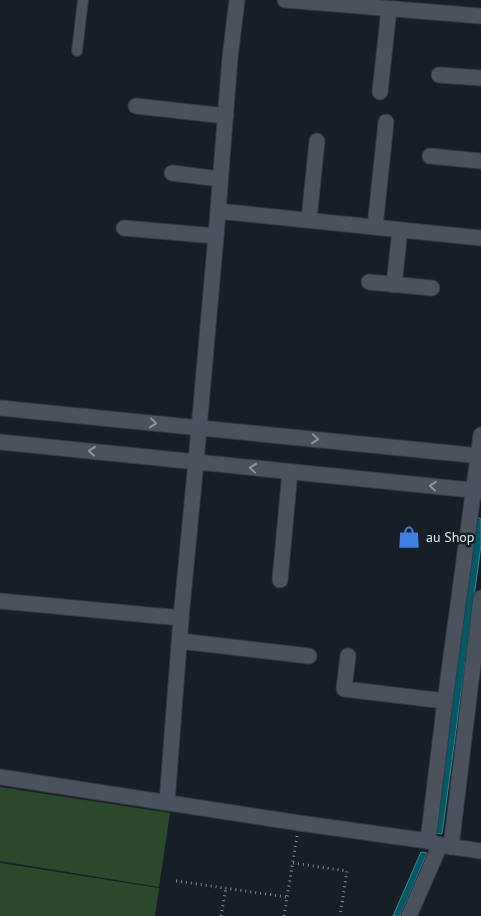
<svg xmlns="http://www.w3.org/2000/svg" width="481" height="916" font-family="'PT Sans',sans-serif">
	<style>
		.green { fill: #2a492b }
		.water { fill: #015a69; stroke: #448490 }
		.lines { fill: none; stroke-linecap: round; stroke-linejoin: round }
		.service-casing { stroke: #343940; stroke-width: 12 }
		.minor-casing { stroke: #343940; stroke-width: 17 }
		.tertiary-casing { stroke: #343940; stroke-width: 17 }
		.path { stroke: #828990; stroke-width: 3; stroke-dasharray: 1 4; stroke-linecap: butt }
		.service { stroke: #49525d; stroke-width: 10 }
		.minor { stroke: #49525d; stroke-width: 15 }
		.tertiary { stroke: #49525d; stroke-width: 15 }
		.oneway { stroke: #8d959d }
		.labels { text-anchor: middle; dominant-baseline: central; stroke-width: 5; stroke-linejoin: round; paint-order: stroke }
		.poi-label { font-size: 14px; fill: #e0e6ec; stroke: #161e27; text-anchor: start }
	</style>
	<rect width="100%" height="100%" fill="#161e27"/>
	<g class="green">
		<polygon points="0,787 170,813 159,887 0,861"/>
		<polygon points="0,863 159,888 155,916 0,916"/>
	</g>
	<g class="water">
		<polygon points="477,517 481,519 481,545 442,834 435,833"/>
		<polygon points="421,852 427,853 400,916 393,916"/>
	</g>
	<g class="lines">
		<defs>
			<polyline id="service" points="77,51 83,0"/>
			<g id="minor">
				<polyline points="285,0 481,16"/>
				<polyline points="439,75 481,78"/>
				<polyline points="380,92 389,9"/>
				<polyline points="136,106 226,116"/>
				<polyline points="430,156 481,161"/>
				<polyline points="172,173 220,179"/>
				<polyline points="218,211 481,238"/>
				<polyline points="309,220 317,141"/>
				<polyline points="375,227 386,122"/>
				<polyline points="124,228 216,236"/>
				<polyline points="369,282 432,288"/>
				<polyline points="394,285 400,230"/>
				<polyline points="280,580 290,472"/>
				<polyline points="0,601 181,618"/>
				<polyline points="180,641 309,656"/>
				<polyline points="348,656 344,689 445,701"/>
				<polyline points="167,802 181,618 196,462 216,236 230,58 237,0"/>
				<polyline points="428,841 445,701 481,435"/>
				<polyline points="451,847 481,598"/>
				<polyline points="409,916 440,845"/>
			</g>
			<g id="tertiary">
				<polyline points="0,408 481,456"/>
				<polyline points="0,442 481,491"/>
				<polyline points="0,777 299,823 428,841 440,845 481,851"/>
			</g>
		</defs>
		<use href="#service" class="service-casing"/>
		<use href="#minor" class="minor-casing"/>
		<use href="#tertiary" class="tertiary-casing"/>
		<g class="path">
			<polyline points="293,863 347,871 340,916"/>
			<polyline points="176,881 287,897"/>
			<polyline points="221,916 226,888"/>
			<polyline points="284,916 297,836"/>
		</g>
		<use href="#service" class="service"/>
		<use href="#minor" class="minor"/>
		<use href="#tertiary" class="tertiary"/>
	</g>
	<defs><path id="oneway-chevron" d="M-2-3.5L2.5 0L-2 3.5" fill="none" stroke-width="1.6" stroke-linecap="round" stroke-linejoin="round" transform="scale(1.25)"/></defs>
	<g class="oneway">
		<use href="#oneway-chevron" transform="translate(153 423) rotate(6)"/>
		<use href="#oneway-chevron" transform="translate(315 439) rotate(6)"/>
		<use href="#oneway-chevron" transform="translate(92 451) rotate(-174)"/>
		<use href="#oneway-chevron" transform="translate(253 468) rotate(-174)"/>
		<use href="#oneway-chevron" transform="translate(433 486) rotate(-174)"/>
	</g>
	<defs>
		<symbol id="shop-bare" viewBox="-9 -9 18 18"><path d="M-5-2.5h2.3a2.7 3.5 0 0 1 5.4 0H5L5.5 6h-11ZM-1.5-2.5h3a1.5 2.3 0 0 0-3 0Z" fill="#3f7fe0" stroke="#161e27" stroke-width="2.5" paint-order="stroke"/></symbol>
	</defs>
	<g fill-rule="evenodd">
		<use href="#shop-bare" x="393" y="521" width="32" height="32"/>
	</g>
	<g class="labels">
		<g class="poi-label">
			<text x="426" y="537">au Shop</text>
		</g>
	</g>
</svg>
